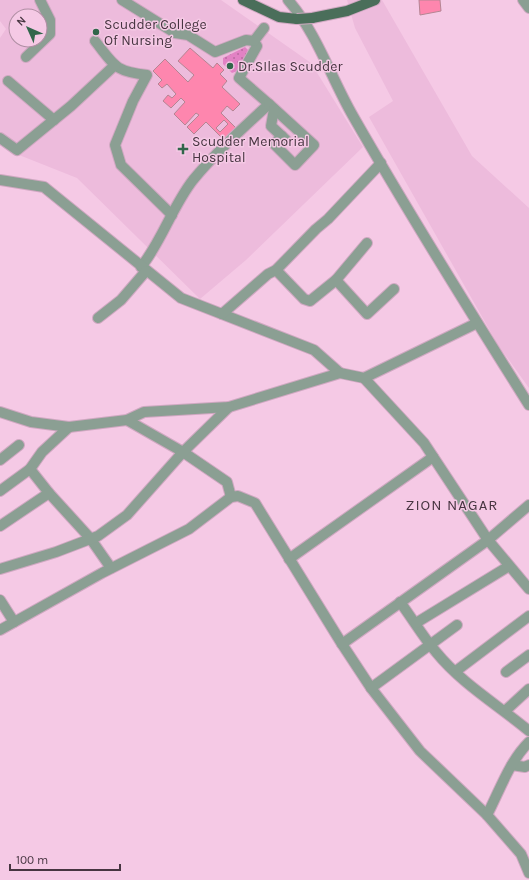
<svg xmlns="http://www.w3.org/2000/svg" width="529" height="880" font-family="Karla,sans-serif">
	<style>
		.built { fill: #edbbdc; fill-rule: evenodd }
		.garden { fill: url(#garden-dots) }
		.building { fill: #fe86ae; stroke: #b58593; fill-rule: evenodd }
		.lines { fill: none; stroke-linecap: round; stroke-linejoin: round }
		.minor-casing { stroke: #cfa8c1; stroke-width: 12 }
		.major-casing { stroke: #cfa8c1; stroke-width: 12 }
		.minor { stroke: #8b9f93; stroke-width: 10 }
		.major { stroke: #4a6e5a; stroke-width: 10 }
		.major-bridge-casing { stroke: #cfa8c1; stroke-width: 12; stroke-linecap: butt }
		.major-bridge { stroke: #4a6e5a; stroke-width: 10 }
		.poi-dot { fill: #31664b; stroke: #f5c9e5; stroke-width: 1.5 }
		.labels { text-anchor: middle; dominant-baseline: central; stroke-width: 3; stroke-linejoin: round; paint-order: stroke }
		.poi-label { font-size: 14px; fill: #473541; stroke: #f5c9e5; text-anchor: start }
		.neighbourhood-label { font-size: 15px; letter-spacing: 1px; fill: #473541; stroke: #f5c9e5 }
	</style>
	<defs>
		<pattern id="garden-dots" width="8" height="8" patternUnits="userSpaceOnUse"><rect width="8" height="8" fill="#e282c4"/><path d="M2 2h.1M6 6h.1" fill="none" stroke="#b96ba1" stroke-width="1.8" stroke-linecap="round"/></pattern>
	</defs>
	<rect width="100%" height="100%" fill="#f5c9e5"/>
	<g class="built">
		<path d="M0,0H221L311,63L363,147L246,260L200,299L77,178L9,151L0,145V38L6,29L0,21ZM16,16H40V40H16Z"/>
		<polygon points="347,0 382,0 472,156 529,208 529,388 498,345 369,117 393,101 355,28"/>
	</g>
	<polygon class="garden" points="245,47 248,50 240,70 232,73 223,64 223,58"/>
	<g class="building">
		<polygon points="419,0 440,0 441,11 420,15"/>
		<path d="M190,48L213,68L217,63L224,70L220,74L227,81L222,87L240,104L233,111L227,106L221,113L238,130L226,142L206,122L194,134L187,127L199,115L196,113L185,125L174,114L185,102L181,98L171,108L163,101L168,95L172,98L176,94L167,84L162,88L158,84L162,80L153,71L165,59L188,82L194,75L178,61ZM224,120L228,124L220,132L216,128Z"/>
	</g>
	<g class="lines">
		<defs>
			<g id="minor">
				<path d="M122,0L175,33L188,35L215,52L246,40L254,41L257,46L239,78L269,104C243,128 215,153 193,180C172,207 162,241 141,267"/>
				<path d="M288,0C317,33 331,78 353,116C409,214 469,310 529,405"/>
				<polyline points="523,0 529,8"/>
				<path d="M95,41C115,66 114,71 147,75L133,101L115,145L121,165L172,215"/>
				<polyline points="254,41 264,28"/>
				<polyline points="26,57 50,34 50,20 40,0"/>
				<polyline points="8,81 54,120"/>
				<polyline points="269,104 314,145 295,165 274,144 282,136"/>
				<polyline points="274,109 271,126 286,140"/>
				<polyline points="0,138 17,150 71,106 115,65"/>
				<polyline points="0,180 44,187 181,298 314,350 340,373"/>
				<polyline points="367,243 336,280 367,314 394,289"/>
				<polyline points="276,270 304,299 310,301 336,280"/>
				<polyline points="222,314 268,274 276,270 316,229 328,219 381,163"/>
				<polyline points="98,318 121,300 146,271"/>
				<polyline points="364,378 424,443 488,540 529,589"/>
				<polyline points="0,412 31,422 69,427 127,420 144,412 229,407 340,373 364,378 477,323"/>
				<polyline points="127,420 183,452 227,482 231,497"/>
				<polyline points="0,460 19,445"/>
				<polyline points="30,469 49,493 90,538 111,568"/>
				<polyline points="0,491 30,469 42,452 69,427"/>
				<polyline points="0,526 49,493"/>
				<polyline points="289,559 433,457"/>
				<polyline points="0,569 56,552 98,536 127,515 183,452 229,407"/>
				<polyline points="0,600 14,622"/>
				<path d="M400,602C412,618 423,637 436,652C462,684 498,705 529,731"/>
				<polyline points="416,623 509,566"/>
				<polyline points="0,630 102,573 189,529 231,497 238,496 255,503 342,644 371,688 420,751 487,815 521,854 529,873"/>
				<polyline points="342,644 488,540 529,505"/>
				<polyline points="456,671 529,616"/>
				<polyline points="506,672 529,655"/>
				<polyline points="371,688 457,625"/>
				<polyline points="505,711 529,689"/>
				<polyline points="512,765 525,767 529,765"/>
				<path d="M487,815C500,790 509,762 529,742"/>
			</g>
			<g id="major">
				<polyline points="243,0 279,17 297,19"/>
				<polyline points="312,18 347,11 375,0"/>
			</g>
		</defs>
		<use href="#minor" class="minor-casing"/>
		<use href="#major" class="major-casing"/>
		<use href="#minor" class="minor"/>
		<use href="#major" class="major"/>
		<defs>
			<polyline id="major-bridge" points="297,19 312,18"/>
		</defs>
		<use href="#major-bridge" class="major-bridge-casing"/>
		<use href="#major-bridge" class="major-bridge"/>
	</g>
	<g class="poi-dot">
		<circle cx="96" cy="32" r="4"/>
		<circle cx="230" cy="66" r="4"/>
		<path d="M181 143h4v4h4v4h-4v4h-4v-4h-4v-4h4z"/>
	</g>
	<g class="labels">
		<g class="poi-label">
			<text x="104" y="24">Scudder College<tspan x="104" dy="16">Of Nursing</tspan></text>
			<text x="238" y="66">Dr.SIlas Scudder</text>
			<text x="192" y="141">Scudder Memorial<tspan x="192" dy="16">Hospital</tspan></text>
		</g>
		<g class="neighbourhood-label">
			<text x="452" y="505">ZION NAGAR</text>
		</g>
	</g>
	<g transform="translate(28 28) rotate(315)"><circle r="19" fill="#f5c9e5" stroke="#af8ea3"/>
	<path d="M0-3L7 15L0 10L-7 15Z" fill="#31664b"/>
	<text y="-6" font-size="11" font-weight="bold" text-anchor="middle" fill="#473541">N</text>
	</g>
	<path d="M10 864v6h110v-6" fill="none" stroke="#473541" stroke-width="2"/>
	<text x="16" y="864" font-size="12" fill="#473541" stroke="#f5c9e5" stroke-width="3" paint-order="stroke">100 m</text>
</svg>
